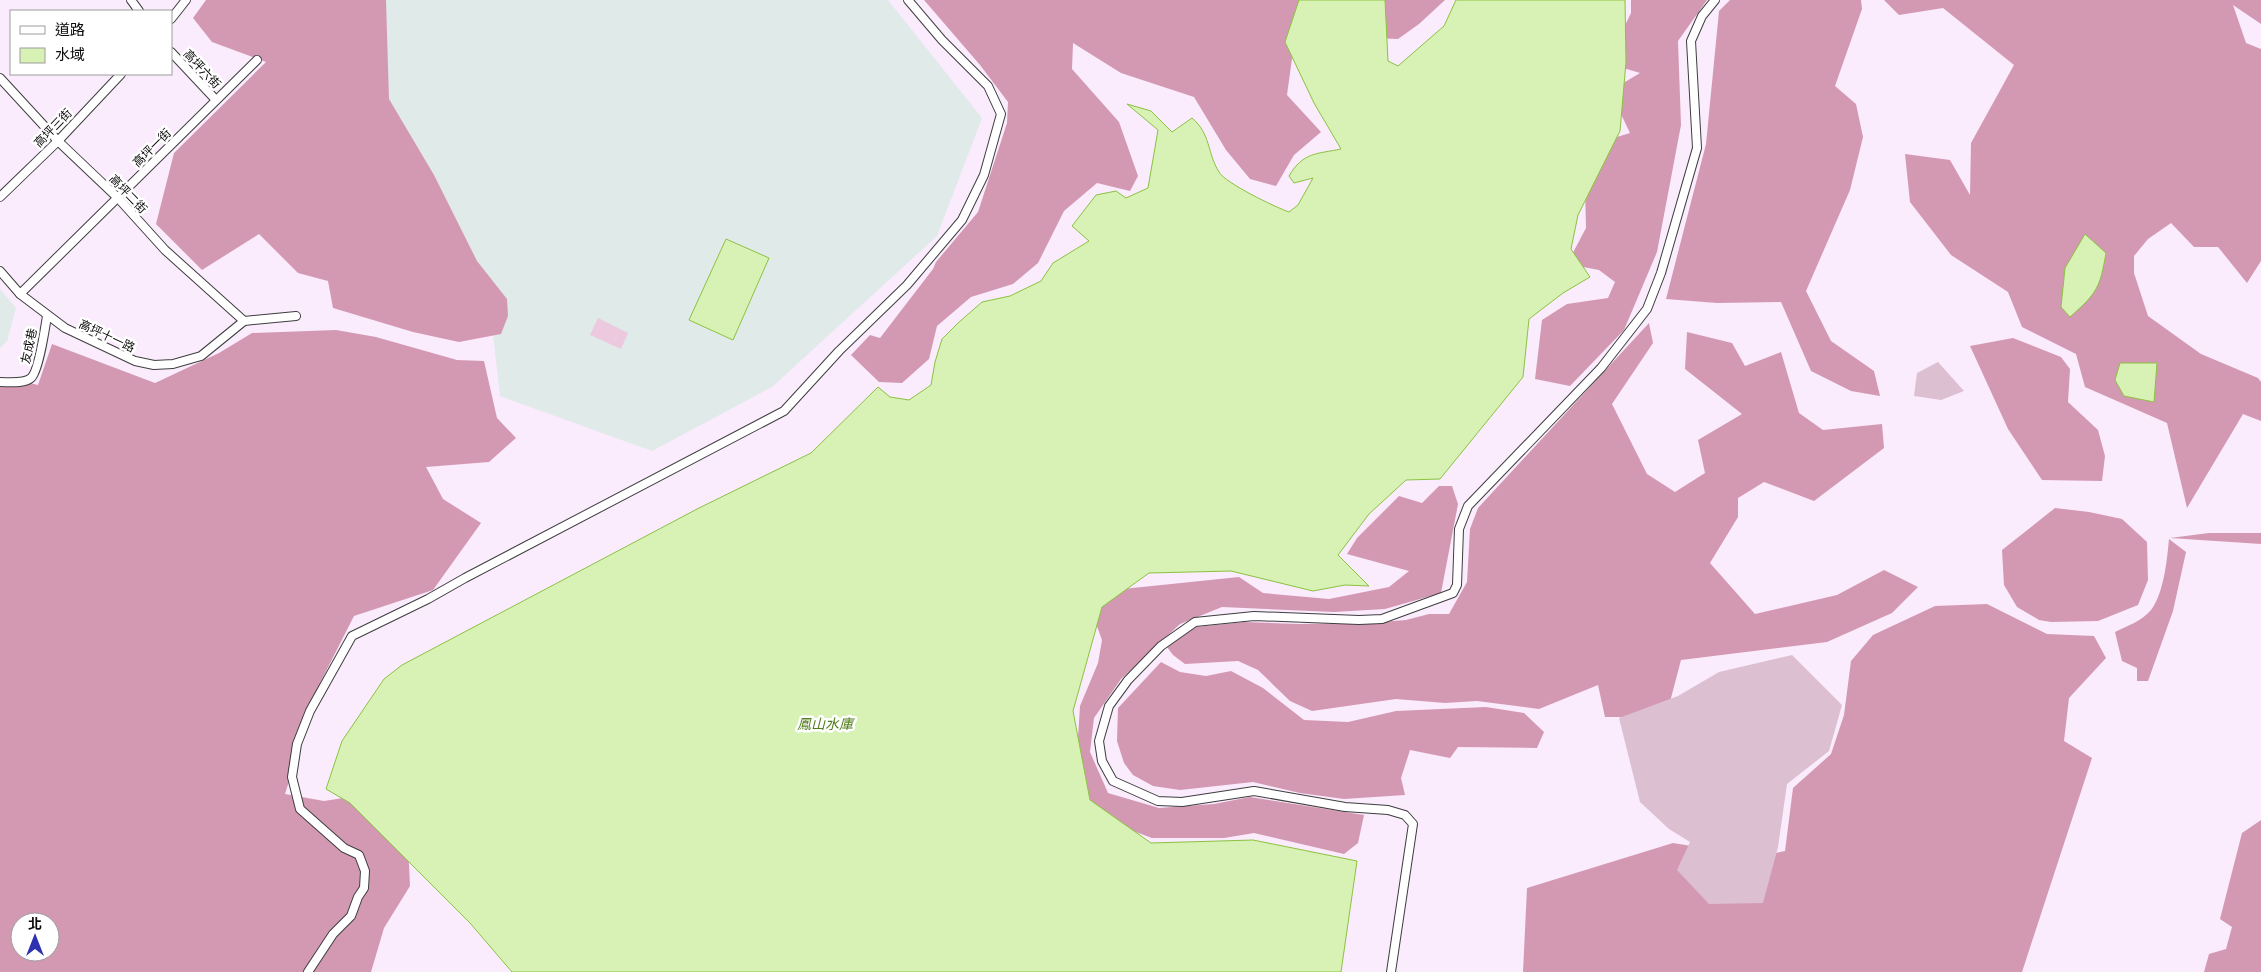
<svg xmlns="http://www.w3.org/2000/svg" width="2261" height="972" font-family="'Roboto Serif','Noto Sans TC',serif">
	<style>
		.industrial { fill: #e0eae9 }
		.forest { fill: #d499b2; fill-rule: evenodd }
		.cemetery { fill: #ddbfd2 }
		.pitch { fill: #ecc9df }
		.water { fill: #d8f1b4; stroke: #8bc241 }
		.lines { fill: none; stroke-linecap: round; stroke-linejoin: round }
		.street-casing { stroke: #3e3e3e; stroke-width: 10 }
		.street { stroke: #fff; stroke-width: 8 }
		.labels { text-anchor: middle; dominant-baseline: central; stroke-width: 5; stroke-linejoin: round; paint-order: stroke }
		.street-label { font-size: 12px; fill: #0b0b0b; stroke: #fff }
		.water-label { font-size: 14px; font-style: italic; fill: #527f1d; stroke: #fff }
	</style>
	<rect width="100%" height="100%" fill="#faebfd"/>
	<g class="industrial">
		<polygon points="345,0 888,0 982,118 937,236 772,387 652,451 500,396 489,299 356,120"/>
		<polygon points="0,289 16,308 7,341 0,348"/>
	</g>
	<g class="forest">
		<polygon points="206,0 386,0 389,99 434,175 477,261 507,299 508,316 501,334 459,342 413,332 333,308 328,281 298,273 259,234 202,270 156,224 174,153 266,62 212,42 193,18"/>
		<polygon points="924,0 1300,0 1287,95 1321,132 1294,155 1276,186 1250,179 1226,150 1194,97 1121,73 1073,43 1072,69 1119,122 1138,176 1130,191 1097,183 1064,211 1038,263 1013,284 971,297 937,326 929,359 902,383 879,382 851,355 870,335 880,338 933,269 936,262 978,212 1007,123 1008,102 980,65"/>
		<polygon points="1372,0 1445,0 1419,24 1398,39 1372,38"/>
		<polygon points="1631,0 1707,0 1678,41 1681,125 1657,252 1624,330 1570,386 1535,379 1542,320 1567,304 1608,298 1615,282 1599,270 1567,264 1586,228 1584,147 1630,133 1610,91 1640,73 1607,63 1631,13"/>
		<polygon points="1730,0 1861,0 1862,9 1835,86 1856,104 1863,137 1850,190 1806,291 1831,341 1874,371 1880,396 1851,391 1811,371 1781,302 1717,303 1666,299 1706,144 1719,11"/>
		<polygon points="1884,0 2261,0 2261,24 2233,5 2246,43 2261,49 2261,261 2247,283 2218,247 2194,247 2171,223 2148,239 2134,256 2134,273 2148,316 2201,354 2258,378 2261,382 2261,421 2243,414 2187,508 2167,423 2085,387 2076,354 2022,327 2008,292 1951,255 1910,202 1905,154 1950,160 1970,195 1971,143 2014,65 1943,8 1899,15"/>
		<polygon points="1649,323 1653,343 1612,404 1647,474 1675,492 1705,473 1698,440 1742,414 1685,369 1687,332 1732,343 1745,366 1781,352 1799,413 1823,430 1882,424 1884,448 1814,501 1764,482 1738,498 1738,517 1710,563 1755,614 1837,595 1884,570 1918,587 1892,613 1827,642 1681,660 1666,717 1605,717 1598,685 1539,709 1477,701 1445,703 1396,699 1312,711 1290,701 1258,670 1238,661 1185,664 1173,655 1167,647 1196,627 1244,622 1299,624 1368,623 1406,620 1429,614 1449,614 1467,582 1470,529 1478,508"/>
		<path d="M336,330L376,337L457,360L484,361L497,418L516,438L489,462L426,467L443,499L481,523L433,590L354,616L320,683L285,794L324,801L363,795L406,803L410,886L384,928L371,972H0V381L13,379L38,385L52,344L155,383L219,353L252,333ZM20,922H50V952H20Z"/>
		<polygon points="2013,338 2061,357 2070,369 2068,402 2098,430 2105,456 2102,481 2042,480 2008,429 1970,346"/>
		<polygon points="1439,486 1452,486 1458,504 1441,593 1385,609 1334,612 1222,607 1180,624 1121,679 1094,718 1090,752 1108,793 1159,808 1214,804 1250,797 1364,815 1358,843 1344,854 1254,833 1224,838 1152,838 1098,818 1076,770 1080,706 1098,663 1102,640 1091,610 1113,590 1239,577 1263,593 1329,599 1389,587 1409,571 1347,554 1357,538 1399,496 1422,503"/>
		<polygon points="2055,508 2089,512 2122,519 2147,542 2148,580 2138,605 2098,621 2051,622 2039,620 2017,607 2004,585 2002,550"/>
		<polygon points="2209,533 2261,533 2261,544 2170,538"/>
		<path d="M2169,539L2186,552L2173,611L2148,681H2137V668L2122,661L2115,632C2127,626 2142,621 2151,610C2164,593 2167,560 2169,539Z"/>
		<polygon points="1987,604 2047,634 2094,636 2106,658 2069,698 2064,741 2092,758 2022,972 1523,972 1527,888 1673,843 1758,857 1785,851 1793,788 1831,754 1844,715 1851,661 1873,635 1935,606"/>
		<polygon points="1161,662 1180,672 1206,676 1231,671 1263,688 1304,720 1348,722 1396,711 1486,707 1524,713 1544,732 1537,748 1458,747 1450,758 1410,750 1401,778 1405,795 1344,799 1300,793 1253,782 1180,790 1153,786 1133,775 1124,763 1117,741 1118,708"/>
		<polygon points="2261,820 2261,972 2204,972 2209,954 2226,949 2232,927 2220,919 2242,833"/>
	</g>
	<g class="cemetery">
		<polygon points="1938,362 1964,391 1941,400 1914,396 1917,373"/>
		<polygon points="1792,655 1842,705 1829,751 1787,784 1778,847 1763,903 1709,904 1677,870 1690,842 1669,829 1640,802 1619,718 1678,696 1719,672"/>
	</g>
	<polygon class="pitch" points="598,318 628,333 621,349 590,335"/>
	<g class="water">
		<path d="M1299,0H1385L1388,61L1398,66L1444,26L1456,0H1625L1626,62L1620,131L1578,215L1571,249L1590,277L1563,293L1529,319L1523,377L1440,479L1406,480L1369,514L1338,555L1369,586L1345,585L1313,591L1231,571L1149,573L1102,607L1073,711L1090,800L1151,843L1253,840L1357,861L1341,972H512L470,923L350,803L326,789L342,741L384,679L402,665L699,508L811,453L878,387L890,397L909,400L931,385L935,362L942,339L958,323L982,302L1010,296L1041,281L1053,263L1089,241L1072,226L1096,195L1116,191L1126,198L1148,188L1158,130L1127,104L1151,111L1172,132L1192,118C1211,134 1207,153 1219,172C1225,183 1275,207 1289,212L1298,205L1313,178L1294,183L1289,176C1303,152 1317,154 1341,149L1314,103L1285,42Z"/>
		<path d="M2085,234L2106,253C2100,288 2097,293 2070,317L2061,307L2065,268Z"/>
		<polygon points="726,239 769,258 733,340 689,320"/>
		<polygon points="2120,363 2157,363 2154,402 2124,396 2115,380"/>
	</g>
	<g class="lines">
		<defs>
			<g id="street">
				<polyline points="131,0 139,11"/>
				<polyline points="171,19 186,0"/>
				<polyline points="171,52 216,100"/>
				<polyline points="0,78 58,141 118,198 165,250 244,321"/>
				<polyline points="0,197 58,141 121,74"/>
				<polyline points="0,271 20,294 65,328 135,361 154,365 173,364 201,356 244,321"/>
				<polyline points="20,294 257,60"/>
				<polyline points="244,321 296,316"/>
				<path d="M0,382C9,382 24,384 31,378C39,371 45,328 47,316"/>
				<polyline points="308,972 333,934 351,916 358,897 364,888 365,871 359,855 344,848 300,809 292,777 297,744 310,711 352,636 428,599 465,578 784,411 839,351 907,285 962,220 984,175 1001,114 988,86 942,40 908,0"/>
				<polyline points="1391,972 1413,824 1405,815 1388,810 1345,807 1254,791 1182,802 1158,801 1113,781 1102,761 1099,741 1109,706 1128,680 1161,646 1195,622 1254,616 1359,620 1382,619 1453,593 1457,585 1459,529 1468,506 1601,368 1647,309 1661,273 1697,148 1691,41 1702,16 1715,0"/>
			</g>
		</defs>
		<use href="#street" class="street-casing"/>
		<use href="#street" class="street"/>
	</g>
	<g class="labels">
		<g class="street-label">
			<text transform="translate(202 69) rotate(47)">高坪六街</text>
			<text transform="translate(53 128) rotate(-46)">高坪三街</text>
			<text transform="translate(152 148) rotate(-45)">高坪一街</text>
			<text transform="translate(128 194) rotate(46)">高坪二街</text>
			<text transform="translate(107 336) rotate(25)">高坪十一路</text>
			<text transform="translate(29 346) rotate(-78)">友成巷</text>
		</g>
		<g class="water-label">
			<text x="825" y="724">鳳山水庫</text>
		</g>
	</g>
	<rect x="10" y="10" width="162" height="65" fill="#ffffff" stroke="#9d9d9d"/>
	<rect x="20" y="26" width="25" height="8" fill="#ffffff" stroke="#9d9d9d"/>
	<text x="55" y="35" font-size="15" fill="#0b0b0b">道路</text>
	<rect x="20" y="48" width="25" height="15" fill="#d8f1b4" stroke="#9d9d9d"/>
	<text x="55" y="60" font-size="15" fill="#0b0b0b">水域</text>
	<g transform="translate(35 937)"><circle r="24" fill="#ffffff" stroke="#9d9d9d"/>
	<path d="M0-4L9 19L0 12L-9 19Z" fill="#2f32af"/>
	<text y="-8" font-size="14" font-weight="bold" text-anchor="middle" fill="#0b0b0b">北</text>
	</g>
</svg>
